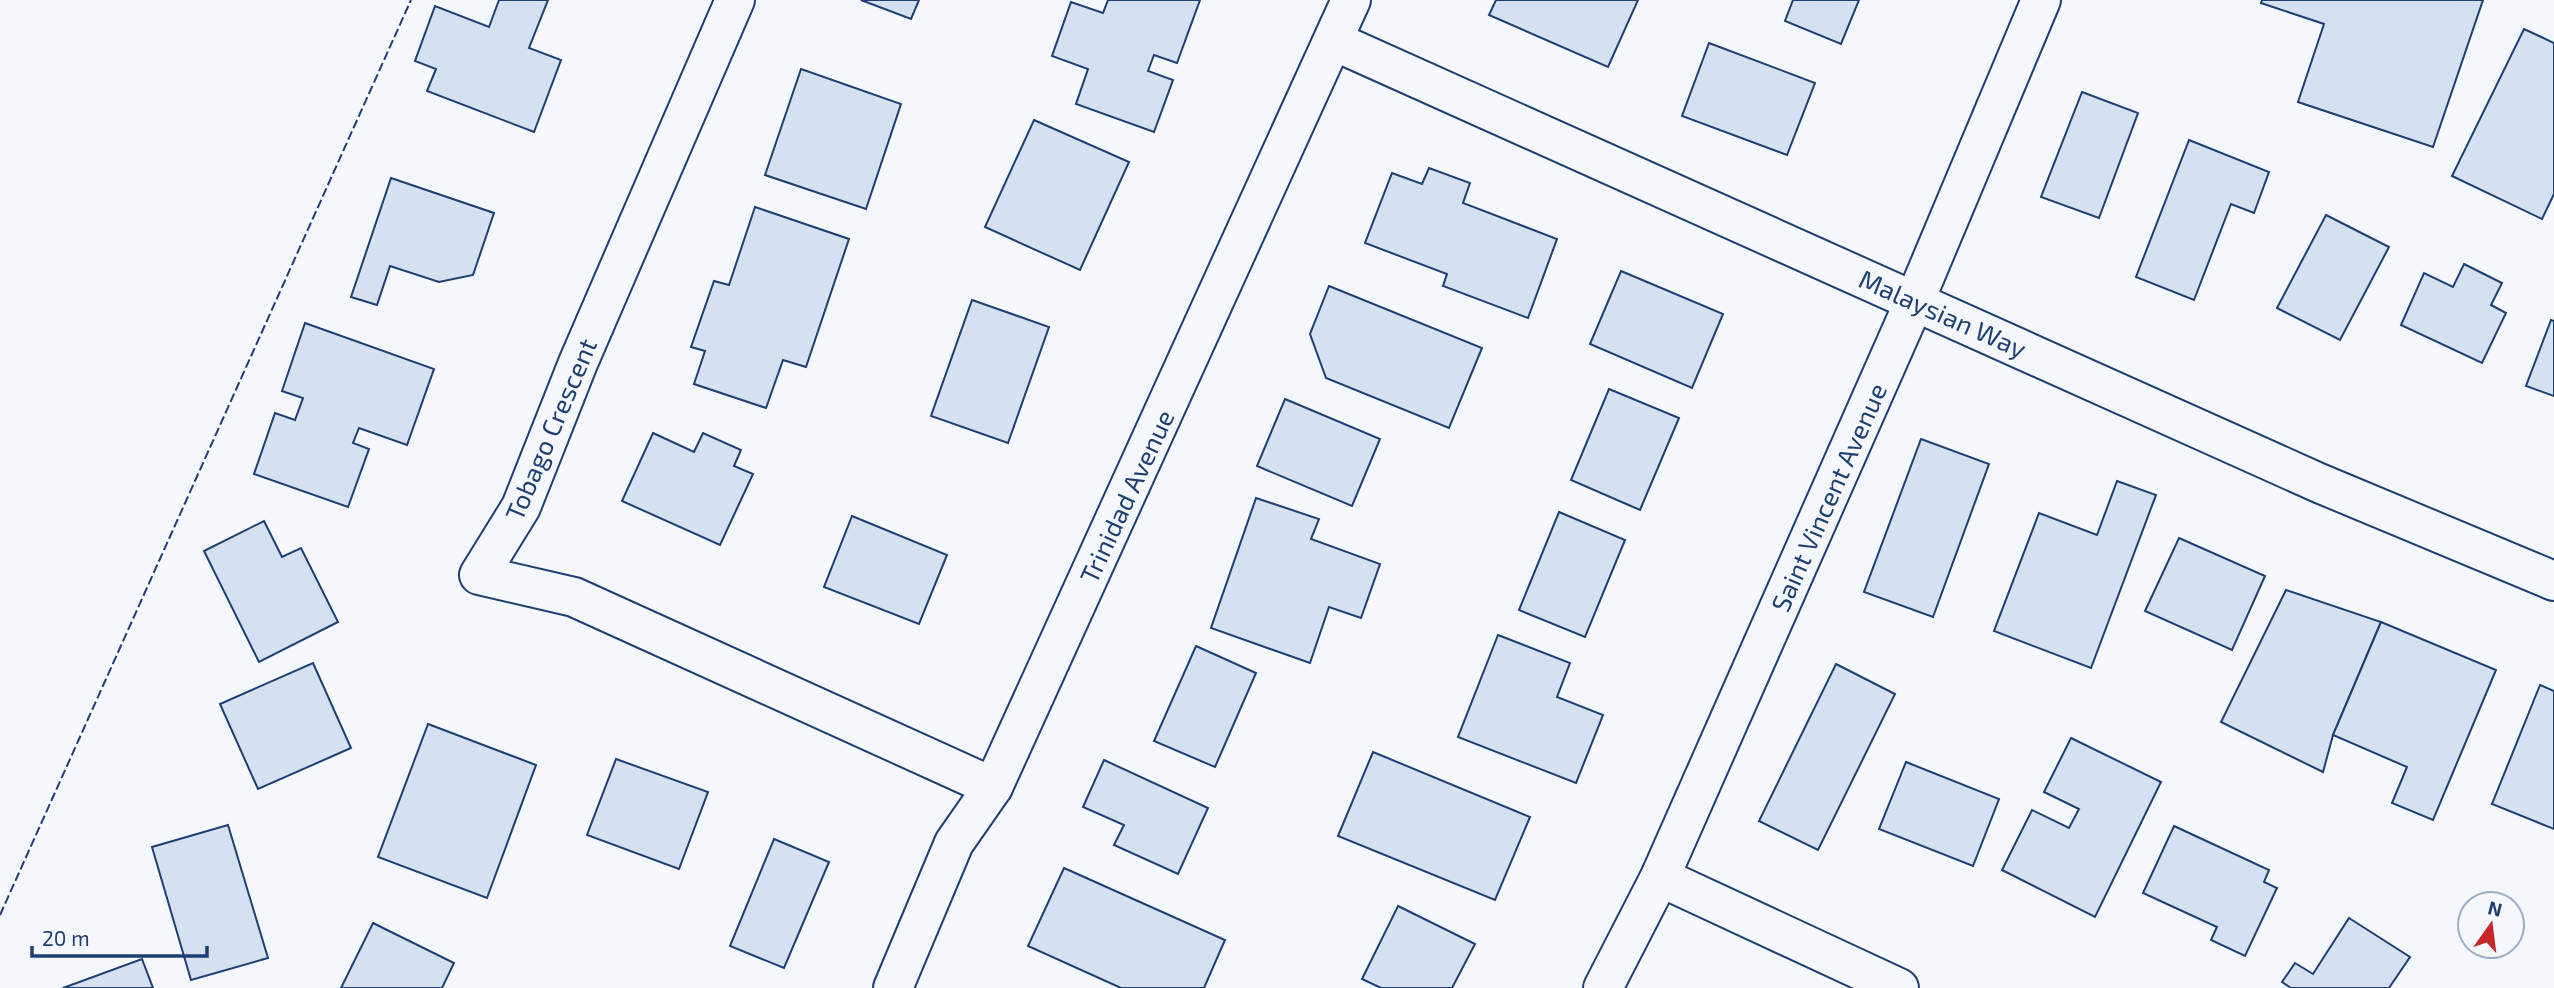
<svg xmlns="http://www.w3.org/2000/svg" width="2554" height="988" font-family="'Exo 2',sans-serif">
	<style>
		.building { fill: #d5e0f0; stroke: #1d3f73; stroke-width: 2 }
		.lines { fill: none; stroke-linecap: round; stroke-linejoin: round }
		.minor-casing { stroke: #1d3f73; stroke-width: 42 }
		.minor { stroke: #f4f7fb; stroke-width: 38 }
		.fence { stroke: #1d3f73; stroke-width: 2; stroke-dasharray: 9 3.5; stroke-linecap: butt }
		.labels { text-anchor: middle; dominant-baseline: central; stroke-width: 5; stroke-linejoin: round; paint-order: stroke }
		.street-label { font-size: 26px; fill: #1d3f73; stroke: #f4f7fb }
	</style>
	<rect width="100%" height="100%" fill="#f4f7fb"/>
	<g class="building">
		<polygon points="499,0 548,0 529,48 561,60 534,132 427,91 436,69 415,61 435,6 489,27"/>
		<polygon points="861,0 919,0 911,19"/>
		<polygon points="1108,0 1200,0 1177,63 1154,55 1148,71 1173,80 1154,132 1076,104 1088,69 1052,56 1071,2 1103,13"/>
		<polygon points="1496,0 1638,0 1608,67 1489,15"/>
		<polygon points="1793,0 1859,0 1841,44 1785,21"/>
		<polygon points="2262,0 2483,0 2433,147 2298,102 2324,24 2261,3"/>
		<polygon points="2524,29 2554,43 2554,194 2542,219 2452,176"/>
		<polygon points="1709,43 1815,83 1787,155 1682,116"/>
		<polygon points="801,69 901,104 866,209 765,175"/>
		<polygon points="2082,92 2138,113 2099,218 2041,197"/>
		<polygon points="1034,120 1129,162 1080,270 985,227"/>
		<polygon points="2189,140 2269,172 2254,213 2231,204 2194,300 2136,277"/>
		<polygon points="1429,168 1470,183 1463,203 1557,239 1528,318 1443,286 1447,274 1365,243 1392,173 1422,184"/>
		<polygon points="391,178 494,213 473,275 439,282 390,266 377,305 351,297"/>
		<polygon points="755,207 849,239 806,367 783,360 766,408 694,384 705,351 691,347 714,281 729,285"/>
		<polygon points="2326,215 2389,247 2340,340 2277,308"/>
		<polygon points="2464,264 2502,283 2491,305 2506,313 2482,363 2401,325 2424,273 2453,287"/>
		<polygon points="1621,271 1723,314 1692,388 1590,344"/>
		<polygon points="1329,286 1482,348 1449,428 1326,378 1310,334"/>
		<polygon points="972,300 1049,327 1008,443 931,416"/>
		<polygon points="2551,320 2554,321 2554,396 2526,386"/>
		<polygon points="305,323 434,369 407,445 359,428 353,443 369,449 348,507 254,474 275,413 295,420 303,398 282,391"/>
		<polygon points="1609,389 1679,418 1640,510 1571,480"/>
		<polygon points="1285,399 1380,439 1352,506 1257,466"/>
		<polygon points="653,433 694,452 703,433 741,450 734,466 753,474 720,545 622,501"/>
		<polygon points="1921,439 1989,464 1933,617 1864,592"/>
		<polygon points="2117,481 2156,495 2091,668 1994,631 2039,513 2097,535"/>
		<polygon points="1256,498 1319,519 1311,539 1380,564 1361,618 1329,607 1310,663 1211,628"/>
		<polygon points="1559,512 1625,540 1585,637 1519,610"/>
		<polygon points="852,516 947,555 919,624 824,587"/>
		<polygon points="264,521 282,557 301,548 338,622 259,662 204,551"/>
		<polygon points="2179,538 2265,576 2232,650 2145,611"/>
		<polygon points="2286,590 2381,622 2333,735 2323,772 2221,722"/>
		<polygon points="2381,622 2496,670 2433,820 2392,803 2407,767 2333,735"/>
		<polygon points="1498,635 1570,663 1557,697 1603,715 1576,783 1458,737"/>
		<polygon points="1196,646 1256,673 1215,767 1154,741"/>
		<polygon points="313,663 351,748 258,789 220,704"/>
		<polygon points="1836,664 1895,694 1818,850 1759,821"/>
		<polygon points="2540,685 2554,691 2554,829 2492,804"/>
		<polygon points="428,724 536,765 487,898 378,857"/>
		<polygon points="2071,738 2161,782 2095,917 2002,870 2032,810 2069,828 2079,809 2044,792"/>
		<polygon points="1373,752 1530,817 1495,900 1338,836"/>
		<polygon points="616,759 708,792 679,869 587,835"/>
		<polygon points="1104,760 1208,808 1178,874 1114,845 1124,825 1083,807"/>
		<polygon points="1906,762 1999,799 1973,866 1879,829"/>
		<polygon points="228,825 268,958 191,980 152,847"/>
		<polygon points="2174,826 2269,870 2264,882 2277,888 2245,956 2211,940 2217,927 2143,893"/>
		<polygon points="774,839 829,862 784,968 730,946"/>
		<polygon points="1064,868 1225,940 1204,988 1121,988 1028,946"/>
		<polygon points="1398,906 1475,944 1452,988 1381,988 1362,979"/>
		<polygon points="2349,918 2410,957 2389,988 2291,988 2282,982 2295,963 2313,974"/>
		<polygon points="373,923 454,963 442,988 341,988"/>
		<polygon points="142,959 153,988 63,988"/>
	</g>
	<g class="lines">
		<defs>
			<g id="minor">
				<polyline points="735,0 578,363 521,507 479,575 574,597 993,787"/>
				<polyline points="1334,41 2319,483 2554,581"/>
				<polyline points="1660,877 1899,988"/>
				<polyline points="893,988 954,843 993,787 1351,0"/>
				<polyline points="1603,988 1660,877 1915,300 2041,0"/>
			</g>
		</defs>
		<use href="#minor" class="minor-casing"/>
		<use href="#minor" class="minor"/>
		<polyline class="fence" points="0,915 411,0"/>
	</g>
	<g class="labels">
		<g class="street-label">
			<text transform="translate(1943 313) rotate(24)">Malaysian Way</text>
			<text transform="translate(550 429) rotate(-67)">Tobago Crescent</text>
			<text transform="translate(1126 496) rotate(-65)">Trinidad Avenue</text>
			<text transform="translate(1828 497) rotate(-66)">Saint Vincent Avenue</text>
		</g>
	</g>
	<g transform="translate(2491 925) rotate(14)"><circle r="33" fill="#f4f7fb" stroke="#9eadc5" stroke-width="2"/>
	<path d="M0-5L12 26L0 18L-12 26Z" fill="#c62828"/>
	<text y="-10" font-size="19" font-weight="bold" text-anchor="middle" fill="#1d3f73">N</text>
	</g>
	<path d="M32 946v10h175v-10" fill="none" stroke="#1d3f73" stroke-width="3.5"/>
	<text x="42" y="946" font-size="21" fill="#1d3f73" stroke="#f4f7fb" stroke-width="5" paint-order="stroke">20 m</text>
</svg>
